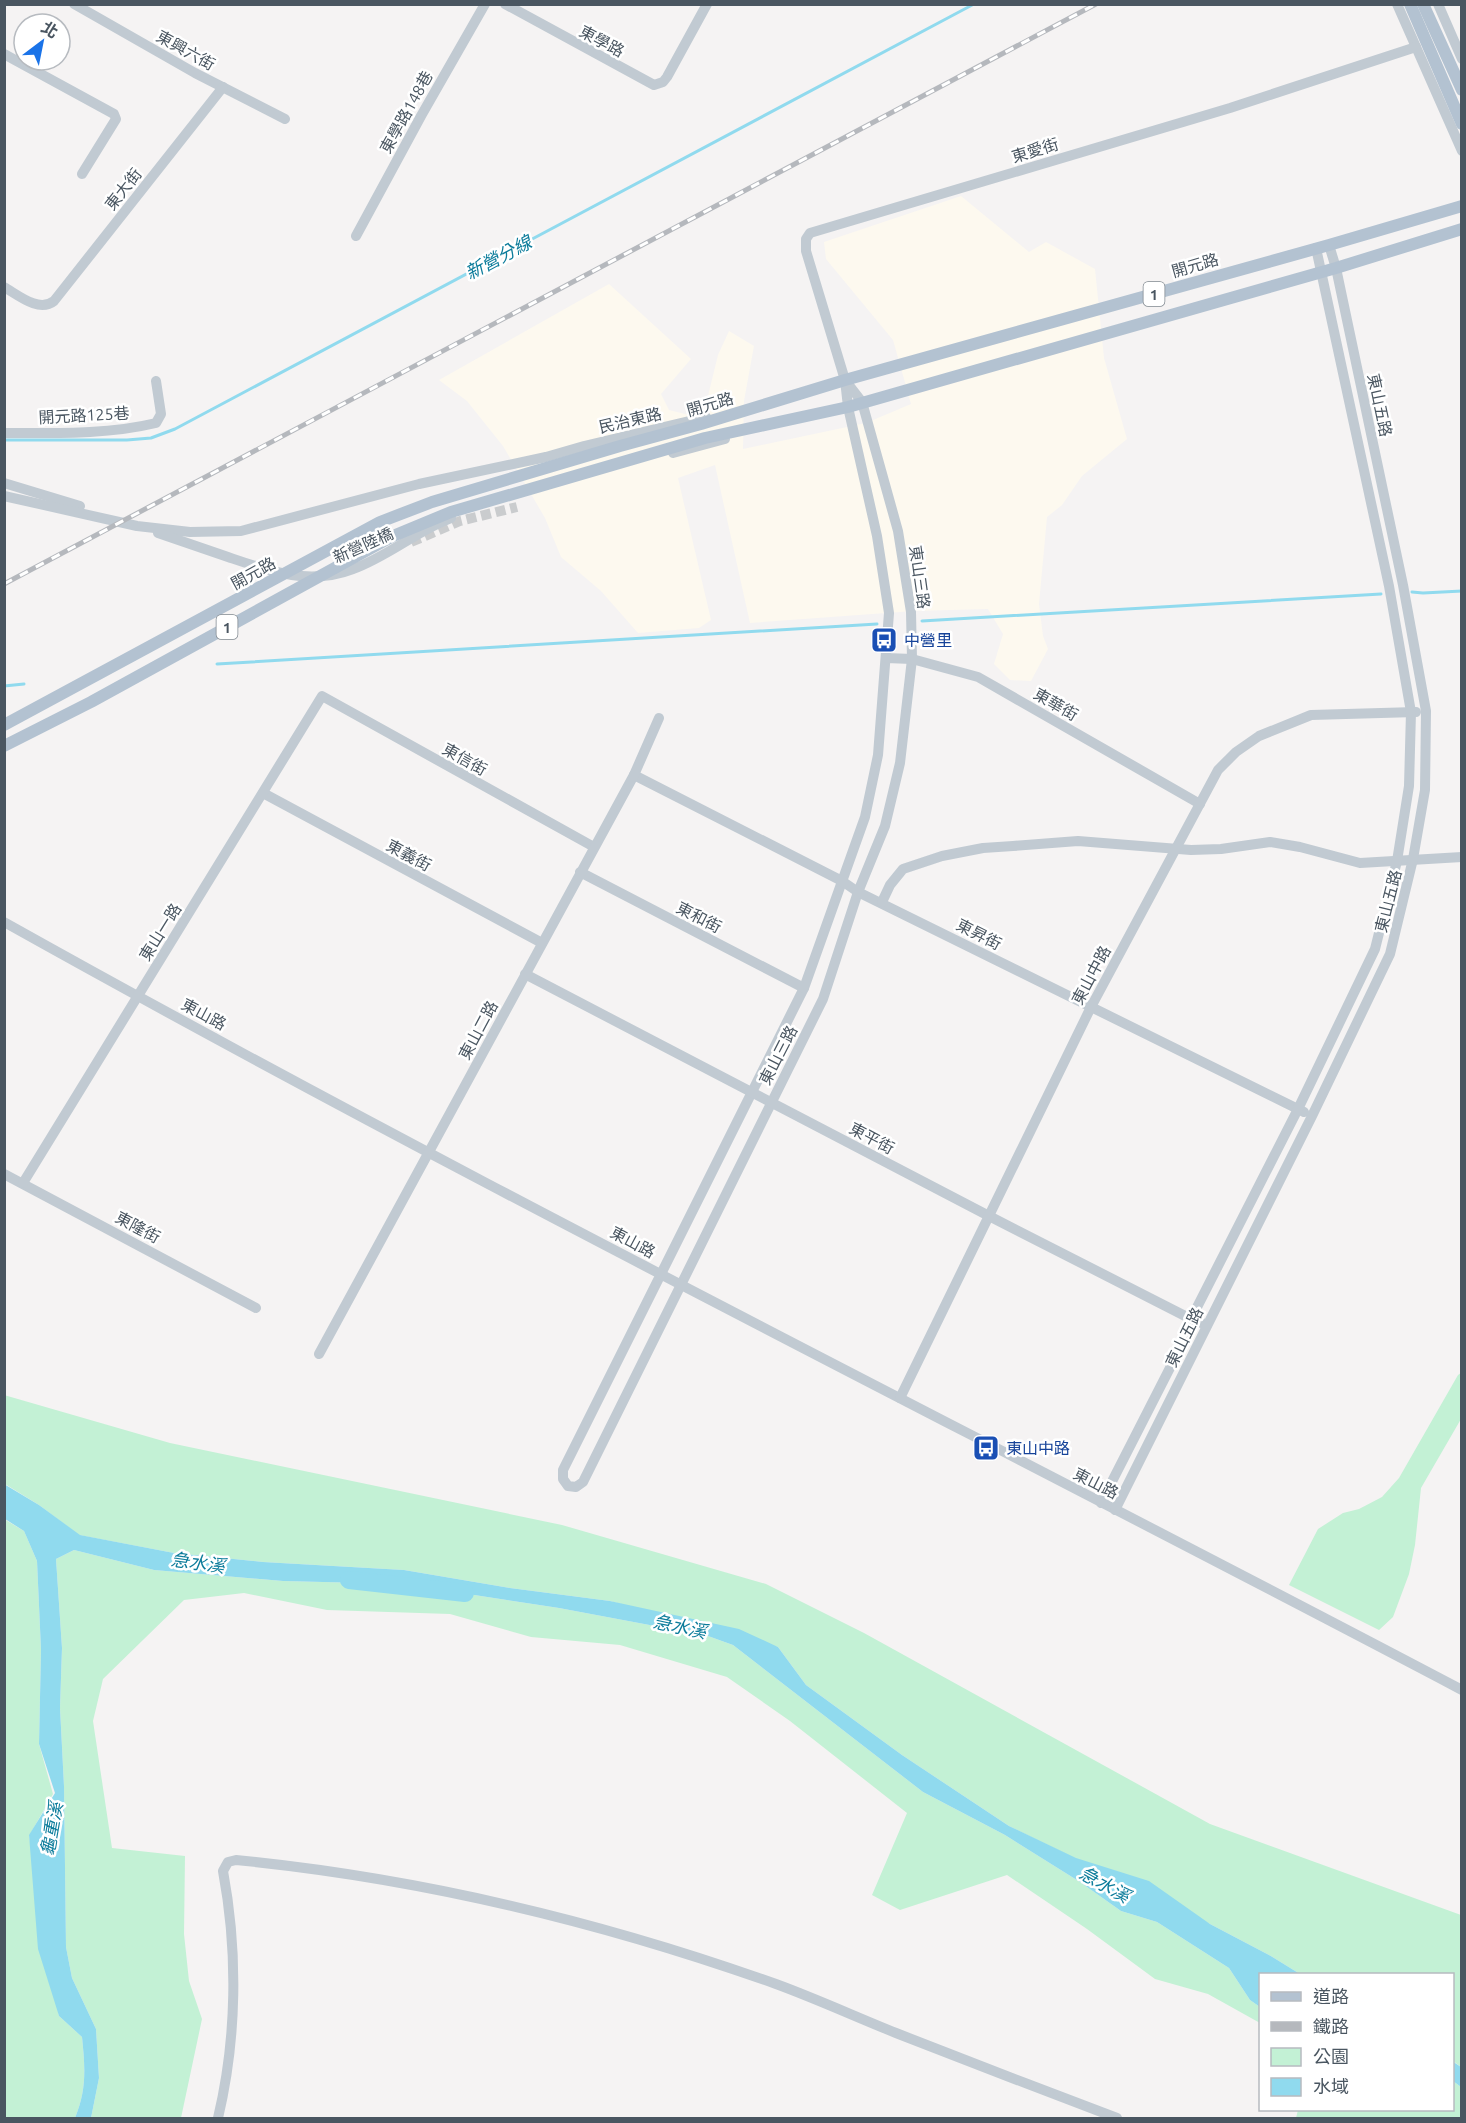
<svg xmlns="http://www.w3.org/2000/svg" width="1466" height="2123" font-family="Ubuntu,'Noto Sans TC',sans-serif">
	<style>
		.commercial { fill: #fdf9ef }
		.green { fill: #c3f1d5 }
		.water { fill: #90daee }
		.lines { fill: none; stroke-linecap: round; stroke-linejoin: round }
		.stream { stroke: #90daee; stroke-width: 3 }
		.river { stroke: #90daee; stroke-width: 18 }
		.minor-tunnel { stroke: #caccce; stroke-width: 10; stroke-dasharray: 10 5; stroke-linecap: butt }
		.minor { stroke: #c1cad2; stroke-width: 10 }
		.major { stroke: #b3c2d1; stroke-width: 12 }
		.rail-casing { stroke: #b5b8bd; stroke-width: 5 }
		.rail { stroke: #fff; stroke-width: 3; stroke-dasharray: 9; stroke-linecap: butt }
		.labels { text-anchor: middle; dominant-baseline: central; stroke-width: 5; stroke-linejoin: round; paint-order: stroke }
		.shield { fill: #fff; stroke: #808990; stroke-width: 1.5 }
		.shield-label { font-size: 15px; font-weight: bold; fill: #4a5661 }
		.street-label { font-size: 16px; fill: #4a5661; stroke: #fff }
		.transit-label { font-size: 16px; fill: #164399; stroke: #fff; text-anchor: start }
		.water-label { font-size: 18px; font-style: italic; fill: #0c7c9b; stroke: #fff }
	</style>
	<rect width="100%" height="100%" fill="#f5f3f3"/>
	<polygon class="commercial" points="961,196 1029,252 1046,242 1095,269 1104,358 1127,439 1082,476 1062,505 1047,517 1039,604 1043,636 1048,649 1031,681 1010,680 994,664 1003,634 988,609 914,611 750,623 715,465 678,478 711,620 699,628 638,633 601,591 561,557 545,518 503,446 467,401 439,380 609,284 691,359 661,394 669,410 689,415 706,404 718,355 729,331 754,346 744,401 743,449 866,423 911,404 893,340 826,259 824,242"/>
	<g class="green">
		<polygon points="1461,1373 1461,1419 1421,1488 1415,1545 1409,1574 1393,1617 1379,1630 1289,1585 1318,1529 1343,1513 1359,1509 1382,1497 1399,1478 1458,1375"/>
		<polygon points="4,1395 170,1443 562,1525 766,1584 864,1633 1210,1824 1461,1915 1461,2067 1453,2061 1452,1974 1300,1974 1269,1955 1210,1924 1009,1826 902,1755 806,1685 778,1647 610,1601 510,1588 404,1570 263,1562 174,1553 79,1535 39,1505 5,1484"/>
		<path d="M4,1519L24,1531L37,1561L41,1650L39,1744L53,1794L29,1836L59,2016L82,2037C85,2067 87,2089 75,2118H5Z"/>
		<polygon points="74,1550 154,1570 283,1581 403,1584 559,1608 708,1636 733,1645 923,1792 1005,1835 1080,1882 1121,1911 1157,1922 1229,1968 1250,2000 1260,2007 1260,2023 1208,1994 1155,1979 1087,1929 1007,1875 900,1910 872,1895 907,1813 790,1721 727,1677 620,1645 531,1637 450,1614 327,1610 244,1593 184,1600 103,1679 93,1721 112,1848 185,1856 184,1934 189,1981 202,2019 181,2118 91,2118 99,2078 96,2029 72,1978 66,1947 64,1786 60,1708 62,1648 56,1559"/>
		<polygon points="1453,2081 1461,2087 1461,2118 1296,2118 1298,2110 1452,2110"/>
	</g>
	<g class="water">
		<path d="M4,1484L39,1505L80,1535L174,1553L263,1562L404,1570L510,1588L610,1601L739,1629L778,1647L806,1685L902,1755L1009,1826L1076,1858L1149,1881L1210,1924L1269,1955L1300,1974H1260V2007L1250,2000L1229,1968L1157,1922L1121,1911L1080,1882L1005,1835L923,1792L733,1645L708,1636L559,1608L403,1584L283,1581L154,1570L74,1550L56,1559L62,1648L60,1708L64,1786L66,1947L72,1978L96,2029L99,2078L91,2118H75C87,2089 85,2067 82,2037L59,2016L38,1949L29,1835L55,1793L39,1744L41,1650L37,1561L24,1531L5,1519Z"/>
		<polygon points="1452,2061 1461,2067 1461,2087 1453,2081"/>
	</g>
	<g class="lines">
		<g class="stream">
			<polyline points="4,440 127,440 151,438 175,429 974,4"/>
			<polyline points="1412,592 1423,593 1462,591"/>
			<polyline points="922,621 1381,594"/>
			<polyline points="217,664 877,624"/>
			<polyline points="4,686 24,684"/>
		</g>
		<polyline class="river" points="349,1580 465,1593"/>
		<polyline class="minor-tunnel" points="411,542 460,521 517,507"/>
		<g class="minor">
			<polyline points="74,4 195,73 285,119"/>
			<polyline points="505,4 654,85 663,82 667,77 707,4"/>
			<polyline points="1397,4 1462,151"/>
			<polyline points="1438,4 1462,59"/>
			<polyline points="4,54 114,114 116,119 82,174"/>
			<polyline points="356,236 421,116 485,4"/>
			<path d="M4,287C18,295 39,313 54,301L223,87"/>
			<polyline points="845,380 862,402 898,531 911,612 912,659 900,763 885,826 858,892 823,999 583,1482 576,1487 568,1486 563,1479 563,1470 804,988 865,817 878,755 889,613 877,536 848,407 845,380 806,251 806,239 810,233 1230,108 1416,47"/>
			<path d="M4,433C55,433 106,435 156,423L161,414L156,381"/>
			<polyline points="673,453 725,439"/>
			<polyline points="4,483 80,506"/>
			<polyline points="4,496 137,526 190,532 241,531 419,484 546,457 584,446 706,417"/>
			<path d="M158,533C181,541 204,549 228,557C269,571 309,586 353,569C387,557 418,530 451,518"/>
			<polyline points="886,658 912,659 978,677 1200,804"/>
			<polyline points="634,775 842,881 858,892 1304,1112"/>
			<polyline points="263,793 542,943"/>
			<polyline points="580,872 804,988"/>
			<polyline points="882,902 890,885 903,869 942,856 983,848 1013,846 1078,841 1191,850 1221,849 1270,842 1300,847 1360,863 1462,857"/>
			<path d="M4,922C483,1190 976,1434 1462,1690"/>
			<polyline points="525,974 989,1216 1191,1319 1207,1325"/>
			<polyline points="4,1174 256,1308"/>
			<polyline points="23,1183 322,696 594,847"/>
			<polyline points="319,1354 634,775 659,718"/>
			<polyline points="900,1398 1091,1007 1218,770 1236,752 1259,736 1311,715 1416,712"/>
			<polyline points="1101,1503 1174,1360 1191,1319 1298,1109 1375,949 1397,861 1409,786 1411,712 1389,586 1316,248"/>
			<polyline points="1115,1510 1312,1116 1390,954 1413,859 1425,790 1426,711 1403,585 1336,268 1329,245"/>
			<path d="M218,2118C237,2038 238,1952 223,1871L228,1862L236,1860C419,1878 602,1922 776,1984C817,1999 856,2017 896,2033C970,2062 1043,2090 1117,2118"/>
		</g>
		<g class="major">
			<polyline points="1410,4 1462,124"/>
			<polyline points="1423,4 1462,90"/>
			<polyline points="4,725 380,522 432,502 620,446 701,424 845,380 1329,245 1462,206"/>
			<polyline points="4,746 91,702 393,536 451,512 705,438 848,407 1336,268 1462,229"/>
		</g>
		<defs>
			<polyline id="rail" points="4,584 1096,4"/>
		</defs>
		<use href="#rail" class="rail-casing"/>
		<use href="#rail" class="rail"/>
	</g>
	<defs>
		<symbol id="bus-square" viewBox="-11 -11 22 22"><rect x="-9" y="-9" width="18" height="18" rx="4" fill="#1a4fb4" stroke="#fff"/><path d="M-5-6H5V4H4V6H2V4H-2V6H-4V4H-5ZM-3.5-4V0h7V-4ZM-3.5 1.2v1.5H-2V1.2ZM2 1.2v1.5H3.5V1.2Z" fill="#fff"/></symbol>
	</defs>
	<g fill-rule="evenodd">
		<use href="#bus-square" x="869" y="625" width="30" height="30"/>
		<use href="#bus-square" x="971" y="1433" width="30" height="30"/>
	</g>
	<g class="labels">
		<g class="shield">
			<rect x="1143.5" y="282" width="21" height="24" rx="4.5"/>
			<rect x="216.5" y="615" width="21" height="24" rx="4.5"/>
		</g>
		<g class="shield-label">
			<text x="1154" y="294">1</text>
			<text x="227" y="627">1</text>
		</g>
		<g class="street-label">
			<text transform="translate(602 41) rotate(28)">東學路</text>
			<text transform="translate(186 50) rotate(29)">東興六街</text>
			<text transform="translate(406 112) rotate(-61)">東學路148巷</text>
			<text transform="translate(1035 150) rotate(-17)">東愛街</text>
			<text transform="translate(123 189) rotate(-52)">東大街</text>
			<text transform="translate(1195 265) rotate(-16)">開元路</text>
			<text transform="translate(710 404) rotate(-16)">開元路</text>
			<text transform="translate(1380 405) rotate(78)">東山五路</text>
			<text transform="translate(84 415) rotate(-3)">開元路125巷</text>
			<text transform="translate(630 420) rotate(-13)">民治東路</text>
			<text transform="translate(363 545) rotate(-24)">新營陸橋</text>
			<text transform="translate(253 573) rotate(-29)">開元路</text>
			<text transform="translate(920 577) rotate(82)">東山三路</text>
			<text transform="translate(1056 704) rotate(30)">東華街</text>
			<text transform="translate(465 759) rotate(29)">東信街</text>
			<text transform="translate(409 855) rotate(28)">東義街</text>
			<text transform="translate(1388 901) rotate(-76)">東山五路</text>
			<text transform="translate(699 917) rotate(27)">東和街</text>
			<text transform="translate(160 932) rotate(-58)">東山一路</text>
			<text transform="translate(979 934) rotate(27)">東昇街</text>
			<text transform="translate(1091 975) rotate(-62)">東山中路</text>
			<text transform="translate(204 1014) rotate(28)">東山路</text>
			<text transform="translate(478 1030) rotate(-62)">東山二路</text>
			<text transform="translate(778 1055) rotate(-63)">東山三路</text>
			<text transform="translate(872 1138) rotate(28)">東平街</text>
			<text transform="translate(138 1227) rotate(28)">東隆街</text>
			<text transform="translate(633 1242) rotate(28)">東山路</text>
			<text transform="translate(1184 1337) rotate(-64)">東山五路</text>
			<text transform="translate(1096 1483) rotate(27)">東山路</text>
		</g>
		<g class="transit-label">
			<text x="904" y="640">中營里</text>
			<text x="1006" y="1448">東山中路</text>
		</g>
		<g class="water-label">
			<text transform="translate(498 257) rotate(-28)">新營分線</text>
			<text transform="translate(198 1562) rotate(8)">急水溪</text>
			<text transform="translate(680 1626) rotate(12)">急水溪</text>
			<text transform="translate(51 1829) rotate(-80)">龜重溪</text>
			<text transform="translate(1105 1884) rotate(29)">急水溪</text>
		</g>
	</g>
	<rect width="1466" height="2123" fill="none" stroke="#4a5661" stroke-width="12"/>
	<rect x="1259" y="1973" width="195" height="138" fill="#ffffff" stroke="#b7bbc0" stroke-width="1.5"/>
	<rect x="1271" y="1992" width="30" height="9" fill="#b3c2d1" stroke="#b7bbc0" stroke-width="1.5"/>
	<text x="1313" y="2003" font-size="18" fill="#4a5661">道路</text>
	<rect x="1271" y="2022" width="30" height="9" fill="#b5b8bd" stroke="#b7bbc0" stroke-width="1.5"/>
	<text x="1313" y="2033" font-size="18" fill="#4a5661">鐵路</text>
	<rect x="1271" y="2048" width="30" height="18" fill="#c3f1d5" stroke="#b7bbc0" stroke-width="1.5"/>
	<text x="1313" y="2063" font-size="18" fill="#4a5661">公園</text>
	<rect x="1271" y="2078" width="30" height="18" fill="#90daee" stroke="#b7bbc0" stroke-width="1.5"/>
	<text x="1313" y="2093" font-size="18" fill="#4a5661">水域</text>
	<g transform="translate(42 42) rotate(32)"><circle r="28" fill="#ffffff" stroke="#b7bbc0" stroke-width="1.5"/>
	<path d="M0-4.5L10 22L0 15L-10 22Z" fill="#1a73e8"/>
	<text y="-9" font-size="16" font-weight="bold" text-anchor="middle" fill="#4a5661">北</text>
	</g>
</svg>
